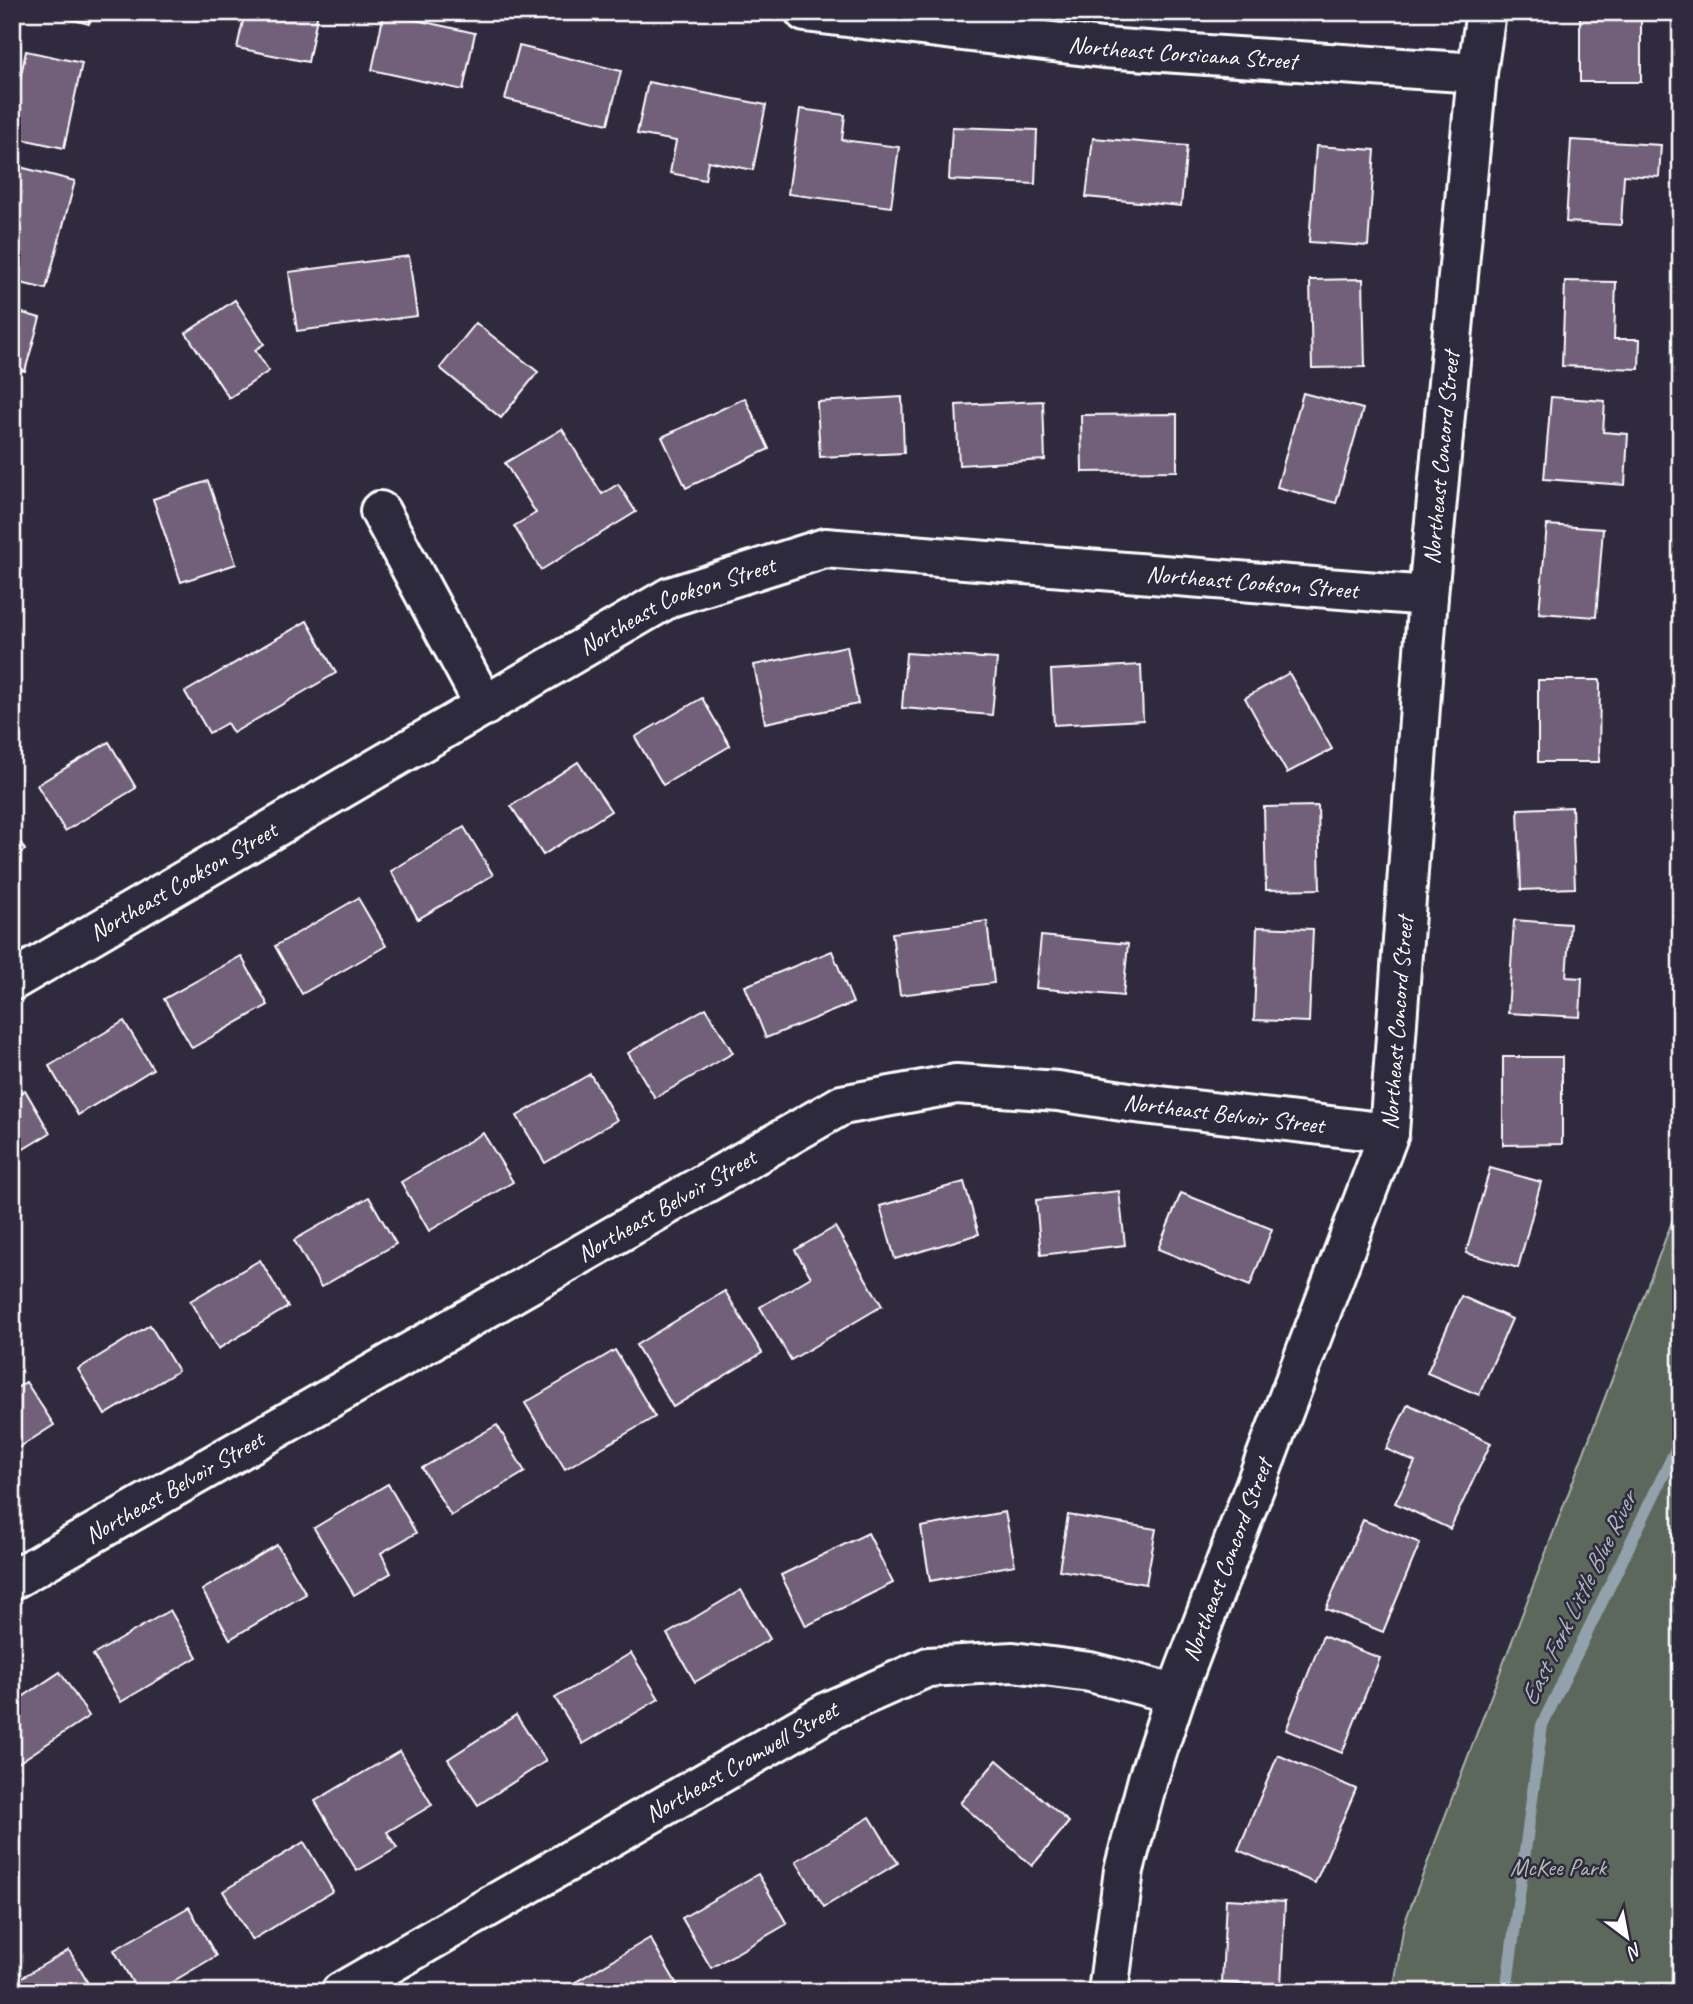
<svg xmlns="http://www.w3.org/2000/svg" width="1693" height="2004" font-family="Caveat,sans-serif">
	<style>
		.green { fill: #5b675c; stroke: #adb3ae; stroke-width: 2 }
		.lines { fill: none; stroke-linecap: round; stroke-linejoin: round }
		.stream { stroke: #92a1ab; stroke-width: 12 }
		.building { fill: #72607a; stroke: #fff; stroke-width: 2 }
		.minor-casing { stroke: #fff; stroke-width: 44 }
		.minor { stroke: #2f2a3d; stroke-width: 38 }
		.labels { text-anchor: middle; dominant-baseline: central; stroke-width: 5; stroke-linejoin: round; paint-order: stroke }
		.street-label { font-size: 24px; fill: #fff; stroke: #2f2a3d }
		.park-label { font-size: 24px; fill: #b5bbb6; stroke: #2f2a3d }
		.water-label { font-size: 26px; font-style: italic; fill: #aeb8c0; stroke: #2f2a3d }
	</style>
	<rect width="100%" height="100%" fill="#2f2a3d"/>
	<filter id="ink" filterUnits="userSpaceOnUse"><feTurbulence type="fractalNoise" baseFrequency=".0143" numOctaves="2"/><feDisplacementMap in="SourceGraphic" scale="14" xChannelSelector="R" yChannelSelector="G"/><feConvolveMatrix kernelMatrix="1 2 1 2 8 2 1 2 1" color-interpolation-filters="sRGB"/></filter>
	<g filter="url(#ink)">
		<polygon class="green" points="1681,1198 1681,1992 1393,1992 1404,1924"/>
		<g class="lines">
			<polyline class="stream" points="1506,1992 1542,1725 1681,1439"/>
		</g>
		<g class="building">
			<polygon points="44,12 92,12 89,24"/>
			<polygon points="245,12 318,12 308,62 237,48"/>
			<rect x="1580" y="12" width="61" height="70"/>
			<polygon points="384,13 475,33 463,90 372,70"/>
			<polygon points="519,46 621,71 608,124 505,99"/>
			<polygon points="26,51 82,63 64,148 12,137 12,118"/>
			<polygon points="648,82 766,105 753,170 708,161 705,180 670,173 676,141 637,134"/>
			<polygon points="800,109 845,115 842,140 899,147 891,207 788,194"/>
			<polygon points="952,127 1037,130 1035,184 949,180"/>
			<polygon points="1093,138 1187,146 1181,206 1086,197"/>
			<polygon points="1571,140 1661,145 1659,177 1624,175 1621,225 1566,222"/>
			<polygon points="1316,146 1375,150 1368,246 1309,242"/>
			<polygon points="12,165 75,181 46,289 12,281"/>
			<polygon points="409,256 417,316 297,331 289,272"/>
			<polygon points="1363,279 1365,367 1312,368 1310,280"/>
			<polygon points="1565,281 1616,282 1614,339 1640,339 1639,369 1562,366"/>
			<polygon points="235,300 264,344 255,350 269,371 229,398 186,333"/>
			<polygon points="12,310 40,318 25,371 12,368"/>
			<polygon points="476,323 538,372 501,418 440,368"/>
			<polygon points="1303,393 1363,409 1336,503 1277,487"/>
			<polygon points="902,397 904,453 820,457 817,402"/>
			<polygon points="1551,397 1605,401 1603,432 1628,434 1625,485 1544,479"/>
			<polygon points="745,398 769,449 686,488 662,437"/>
			<polygon points="1043,401 1045,460 959,465 956,405"/>
			<polygon points="1177,414 1177,471 1082,472 1081,415"/>
			<polygon points="562,429 602,494 618,484 636,512 541,570 514,526 536,513 505,463"/>
			<polygon points="208,481 236,564 181,582 153,499"/>
			<polygon points="1547,525 1603,529 1596,617 1539,613"/>
			<polygon points="307,621 336,673 233,733 227,723 209,733 185,692"/>
			<polygon points="847,646 858,704 765,723 754,665"/>
			<polygon points="906,653 997,659 992,715 902,708"/>
			<polygon points="1141,665 1143,720 1054,725 1051,670"/>
			<polygon points="1289,673 1332,749 1287,773 1245,698"/>
			<polygon points="1538,680 1600,680 1599,762 1538,762"/>
			<polygon points="702,698 730,746 663,785 635,737"/>
			<polygon points="109,742 136,788 65,831 37,785"/>
			<polygon points="578,762 611,811 543,855 511,806"/>
			<polygon points="1318,806 1320,889 1266,890 1264,807"/>
			<polygon points="1572,807 1575,888 1521,890 1518,809"/>
			<polygon points="464,827 493,875 418,919 391,871"/>
			<polygon points="12,828 25,850 12,858"/>
			<polygon points="358,898 386,946 302,994 275,946"/>
			<polygon points="1514,920 1570,924 1566,977 1582,978 1580,1017 1508,1013"/>
			<polygon points="987,921 994,983 900,995 892,933"/>
			<polygon points="1257,927 1313,929 1309,1022 1254,1020"/>
			<polygon points="1041,936 1128,944 1123,996 1036,988"/>
			<polygon points="832,951 853,1003 766,1038 745,986"/>
			<polygon points="241,956 268,1005 192,1048 164,999"/>
			<polygon points="706,1008 733,1053 655,1098 628,1053"/>
			<polygon points="124,1021 153,1069 78,1115 49,1066"/>
			<polygon points="1503,1057 1562,1057 1562,1144 1503,1145"/>
			<polygon points="590,1074 617,1120 545,1163 517,1116"/>
			<polygon points="25,1090 50,1133 12,1156 12,1097"/>
			<polygon points="483,1133 513,1182 429,1231 401,1182"/>
			<polygon points="1490,1168 1541,1182 1518,1268 1466,1253"/>
			<polygon points="964,1182 979,1234 895,1259 880,1206"/>
			<polygon points="1119,1191 1125,1245 1041,1255 1036,1200"/>
			<polygon points="1181,1193 1272,1229 1250,1286 1158,1249"/>
			<polygon points="369,1197 396,1244 321,1287 294,1240"/>
			<polygon points="835,1227 882,1306 791,1360 760,1307 811,1277 795,1250"/>
			<polygon points="260,1260 288,1307 218,1349 190,1301"/>
			<polygon points="725,1291 762,1353 673,1407 636,1345"/>
			<polygon points="1461,1296 1512,1319 1479,1395 1427,1373"/>
			<polygon points="150,1325 178,1371 105,1415 78,1369"/>
			<polygon points="615,1350 655,1417 565,1469 525,1403"/>
			<polygon points="26,1382 54,1425 12,1452 12,1391"/>
			<polygon points="1408,1404 1491,1443 1450,1529 1395,1503 1415,1462 1386,1449"/>
			<polygon points="497,1425 525,1472 451,1516 422,1468"/>
			<polygon points="388,1484 416,1533 381,1553 391,1573 354,1595 314,1528"/>
			<polygon points="1005,1512 1015,1565 930,1581 921,1527"/>
			<polygon points="1068,1515 1156,1529 1146,1584 1059,1570"/>
			<polygon points="1363,1520 1420,1543 1383,1632 1326,1609"/>
			<polygon points="868,1533 893,1583 806,1626 781,1575"/>
			<polygon points="277,1545 306,1594 230,1639 202,1590"/>
			<polygon points="741,1590 770,1639 695,1682 667,1634"/>
			<polygon points="170,1610 197,1657 121,1702 93,1655"/>
			<polygon points="1323,1636 1380,1658 1342,1753 1286,1730"/>
			<polygon points="631,1653 659,1699 583,1744 555,1698"/>
			<polygon points="60,1672 89,1716 12,1767 12,1704"/>
			<polygon points="516,1715 546,1761 478,1805 448,1759"/>
			<polygon points="400,1751 432,1805 387,1832 397,1848 357,1871 315,1801"/>
			<polygon points="1278,1755 1356,1789 1315,1883 1238,1850"/>
			<polygon points="997,1760 1069,1822 1032,1866 960,1803"/>
			<polygon points="870,1817 898,1863 824,1907 796,1861"/>
			<polygon points="304,1842 333,1891 252,1940 223,1891"/>
			<polygon points="758,1874 787,1924 711,1968 682,1918"/>
			<polygon points="1226,1899 1285,1902 1281,1986 1222,1983"/>
			<polygon points="189,1907 216,1956 155,1992 138,1992 114,1950"/>
			<polygon points="650,1938 679,1988 672,1992 572,1992 569,1986"/>
			<polygon points="69,1950 93,1992 12,1992 12,1983"/>
		</g>
		<g class="lines">
			<defs>
				<g id="minor">
					<path id="s1" d="M805,12L1103,48L1477,73"/>
					<polyline points="380,511 485,706"/>
					<path id="s2" d="M12,981L670,597L825,548L1428,596"/>
					<path id="s3" d="M12,1580L842,1105L956,1084L1058,1091L1135,1103L1389,1133"/>
					<path id="s4" d="M341,1992L831,1710L928,1667L1013,1662L1090,1672L1176,1694"/>
					<path id="s5" d="M1108,1992L1124,1870L1148,1779L1176,1694L1389,1133L1428,596L1477,73L1486,12"/>
				</g>
			</defs>
			<use href="#minor" class="minor-casing"/>
			<use href="#minor" class="minor"/>
		</g>
	</g>
	<g class="labels">
		<g class="street-label">
			<text stroke="none"><textPath href="#s1" startOffset="380">Northeast Corsicana Street</textPath></text>
			<text stroke="none"><textPath href="#s5" startOffset="1584">Northeast Concord Street</textPath></text>
			<text stroke="none"><textPath href="#s2" startOffset="1353">Northeast Cookson Street</textPath></text>
			<text stroke="none"><textPath href="#s2" startOffset="765">Northeast Cookson Street</textPath></text>
			<text stroke="none"><textPath href="#s2" startOffset="198">Northeast Cookson Street</textPath></text>
			<text stroke="none"><textPath href="#s5" startOffset="1017">Northeast Concord Street</textPath></text>
			<text stroke="none"><textPath href="#s3" startOffset="1342">Northeast Belvoir Street</textPath></text>
			<text stroke="none"><textPath href="#s3" startOffset="754">Northeast Belvoir Street</textPath></text>
			<text stroke="none"><textPath href="#s3" startOffset="187">Northeast Belvoir Street</textPath></text>
			<text stroke="none"><textPath href="#s5" startOffset="450">Northeast Concord Street</textPath></text>
			<text stroke="none"><textPath href="#s4" startOffset="462">Northeast Cromwell Street</textPath></text>
		</g>
		<g class="park-label">
			<text x="1558" y="1867">McKee Park</text>
		</g>
		<g class="water-label">
			<text transform="translate(1578 1599) rotate(-64)">East Fork Little Blue River</text>
		</g>
	</g>
	<rect width="1693" height="2004" fill="none" stroke="#2f2a3d" stroke-width="42"/>
	<rect x="21" y="21" width="1651" height="1962" fill="none" stroke="#fff" stroke-width="2.5" filter="url(#ink)"/>
	<g transform="translate(1627 1937) rotate(148)" stroke="#2f2a3d" stroke-width="5" paint-order="stroke">
	<path d="M0-5L12 26L0 18L-12 26Z" fill="#ffffff"/>
	<text y="-10" font-size="19" font-weight="bold" text-anchor="middle" fill="#ffffff">N</text>
	</g>
</svg>
